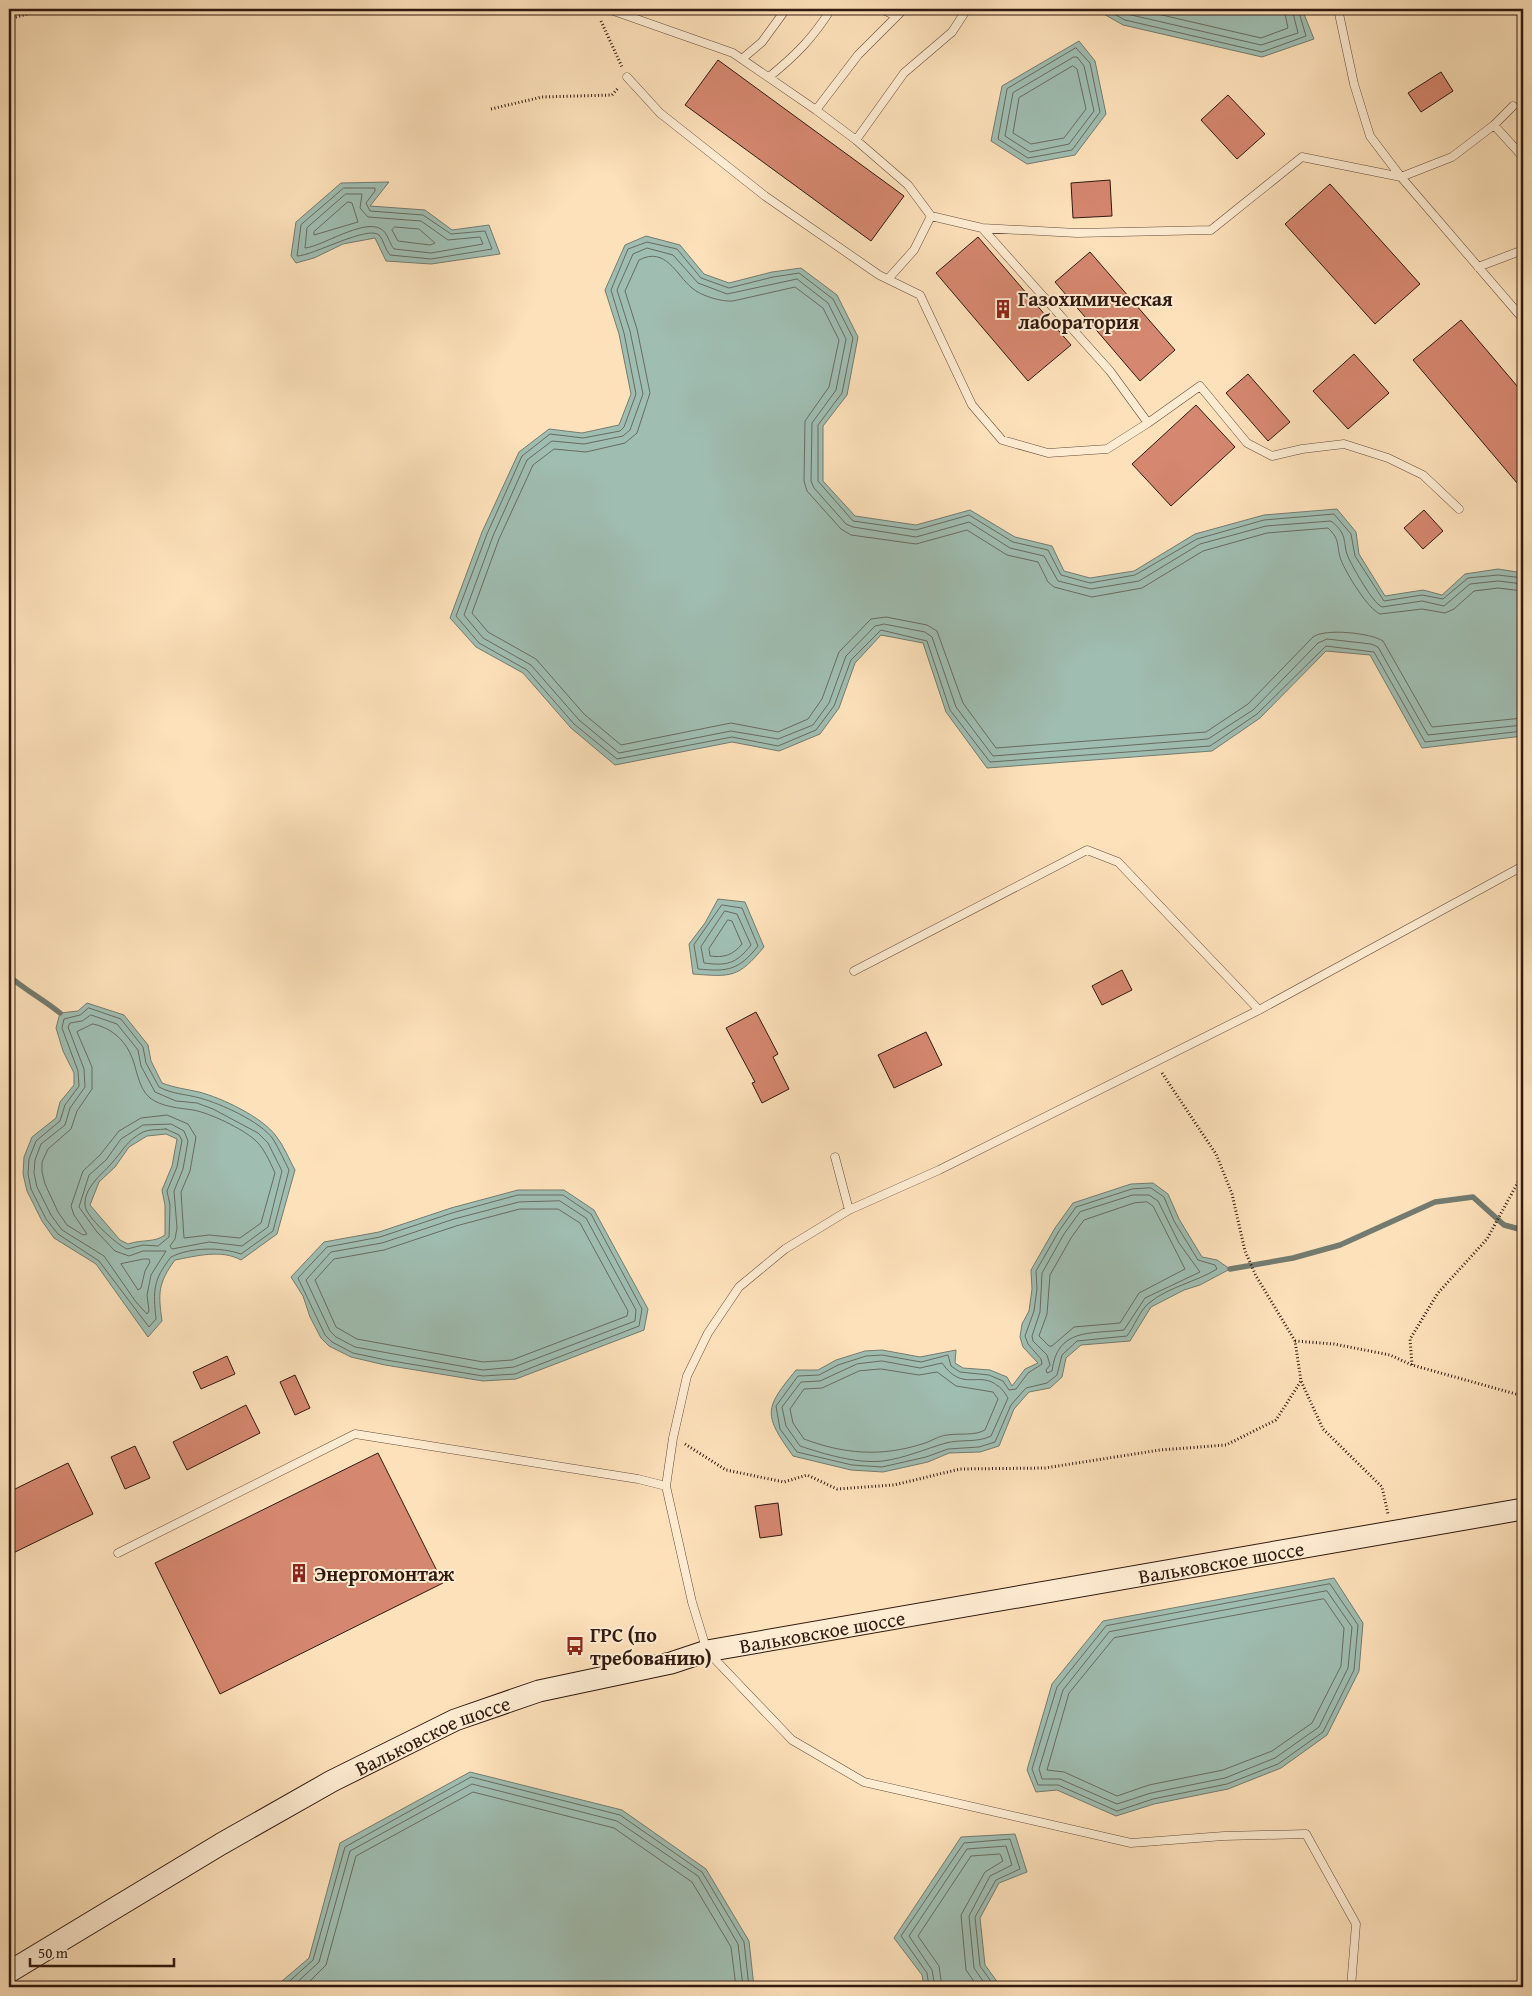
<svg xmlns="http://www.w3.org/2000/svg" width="1532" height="1996" font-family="'Gentium Book Plus',serif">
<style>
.water{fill:#9fbdb1;stroke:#737b70;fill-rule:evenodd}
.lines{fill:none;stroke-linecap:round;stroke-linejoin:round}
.shore{stroke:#686b60;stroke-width:1}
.stream{stroke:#737b70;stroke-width:5.5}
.building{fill:#d5876f;stroke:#30190f}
.service-casing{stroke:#634b3a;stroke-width:9}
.secondary-casing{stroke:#30190f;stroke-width:23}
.path{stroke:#30190f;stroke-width:3;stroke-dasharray:1 2.5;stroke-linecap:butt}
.service{stroke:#feecd2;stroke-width:8}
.secondary{stroke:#feecd2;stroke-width:21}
.labels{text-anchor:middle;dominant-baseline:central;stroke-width:4;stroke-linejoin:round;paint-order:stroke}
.poi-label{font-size:20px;font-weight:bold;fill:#30190f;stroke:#feecd2;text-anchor:start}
.street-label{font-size:20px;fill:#30190f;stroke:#feecd2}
</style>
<rect width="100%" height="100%" fill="#fde1ba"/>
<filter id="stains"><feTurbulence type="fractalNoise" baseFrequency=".004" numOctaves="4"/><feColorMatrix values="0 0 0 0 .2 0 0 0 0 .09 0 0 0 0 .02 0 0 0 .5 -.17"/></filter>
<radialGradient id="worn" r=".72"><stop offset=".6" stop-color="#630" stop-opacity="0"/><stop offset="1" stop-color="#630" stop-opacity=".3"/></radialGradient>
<path class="water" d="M 1095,9 L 1302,9 L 1314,39 L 1262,57 L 1123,25 Z
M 1079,41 L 1095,61 L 1106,114 L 1075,155 L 1027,164 L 991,141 L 1002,86 Z
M 389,182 L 370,206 L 425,210 L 452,230 L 489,225 L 500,254 L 431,264 L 386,261 L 375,238 L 343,244 L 314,258 L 296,263 L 291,256 L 296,222 L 341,183 Z
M 646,236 L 680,245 L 704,274 L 729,283 L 772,272 L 801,268 L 837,295 L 858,337 L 847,395 L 823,426 L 823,481 L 855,516 L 916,525 L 970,510 L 1015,537 L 1052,546 L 1064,571 L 1090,578 L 1134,571 L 1195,534 L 1264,515 L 1337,509 L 1356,532 L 1359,554 L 1385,596 L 1423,590 L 1442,595 L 1465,574 L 1498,569 L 1523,573 L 1523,736 L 1422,748 L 1370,655 L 1326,651 L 1260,718 L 1212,751 L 987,768 L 946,712 L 923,643 L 881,635 L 855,663 L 839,708 L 820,734 L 779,751 L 732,742 L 615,765 L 571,728 L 523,673 L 476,647 L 450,618 L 482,532 L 519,452 L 549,429 L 582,433 L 619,425 L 631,394 L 619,334 L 605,290 L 625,245 Z
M 718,899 L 745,902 L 764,947 C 738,978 732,977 693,974 L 689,944 L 705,923 Z
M 87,1003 L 124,1015 L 148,1045 L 151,1061 L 162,1083 C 175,1088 186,1089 199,1092 C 222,1098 262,1117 276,1136 C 284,1146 289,1159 295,1170 L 277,1234 L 241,1260 C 221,1249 197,1256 175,1260 C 158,1283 158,1293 162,1321 L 148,1337 L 96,1264 L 54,1238 L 42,1221 L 27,1191 L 23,1174 L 24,1157 L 32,1137 L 56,1118 L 60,1102 L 74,1085 L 74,1073 L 63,1051 L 56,1028 L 60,1013 L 78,1011 ZM 166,1134 L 177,1139 L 172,1166 L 162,1190 L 165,1205 L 165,1235 C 154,1243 143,1239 128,1244 L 120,1240 L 90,1205 L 99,1182 L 115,1167 L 129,1147 L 147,1136 Z
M 1153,1183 L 1168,1194 L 1179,1219 L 1202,1257 L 1217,1260 L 1230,1269 L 1200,1285 L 1184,1290 L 1151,1307 L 1130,1341 L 1081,1345 L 1066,1358 L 1062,1377 L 1050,1388 L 1029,1392 L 1014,1409 L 999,1446 L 980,1452 L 949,1453 L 928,1462 L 883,1472 L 851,1470 L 793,1456 C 763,1414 764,1409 796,1370 L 818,1370 L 836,1360 L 865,1351 L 882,1350 L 920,1357 L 956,1350 L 955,1363 L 963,1368 L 990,1370 L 1007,1377 L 1012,1386 L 1025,1369 L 1038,1363 L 1023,1347 L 1020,1337 L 1022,1324 L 1029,1311 L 1032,1289 L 1031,1270 L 1055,1228 L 1073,1203 L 1131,1184 Z
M 518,1190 L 564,1190 L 594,1210 L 648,1309 L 644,1330 L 516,1379 L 483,1381 L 385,1365 L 351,1357 L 329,1346 L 321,1338 L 310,1317 L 303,1296 L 291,1277 L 324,1242 L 379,1232 L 451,1208 Z
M 1334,1578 L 1363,1623 L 1359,1671 L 1327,1735 L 1281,1768 L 1228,1789 L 1154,1804 L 1116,1816 L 1057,1790 L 1036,1792 L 1027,1770 L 1052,1684 L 1103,1621 Z
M 470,1772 L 622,1810 L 706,1869 L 749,1941 L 754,1987 L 275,1987 L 309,1958 L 340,1843 Z
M 1015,1834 L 1027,1872 L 999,1883 L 980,1918 L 985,1965 L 1001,1987 L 924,1987 L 922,1975 L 894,1938 L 961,1837 Z"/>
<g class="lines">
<path class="shore" d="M 1105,9 L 1125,20 L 1262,52 L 1306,36 L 1298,9
M 1118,9 L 1127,14 L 1261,45 L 1298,33 L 1292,9
M 1136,9 L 1261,38 L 1288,28 L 1284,9
M 1076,48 L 1090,63 L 1100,112 L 1072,150 L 1028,158 L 998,139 L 1007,89 Z
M 1074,57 L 1077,57 L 1084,66 L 1094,111 L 1069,144 L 1030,152 L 1005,136 L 1013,93 Z
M 1073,66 L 1077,69 L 1086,109 L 1064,138 L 1031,144 L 1013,133 L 1019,98 Z
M 344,188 L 375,188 L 375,191 L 366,203 L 370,211 L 423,215 L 451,234 L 485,231 L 492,249 L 431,259 L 390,255 C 385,250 384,240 379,235 C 368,225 312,256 297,256 L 301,225 Z
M 346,194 L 362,194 L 360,208 L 368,217 L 421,221 L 448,240 L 480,237 L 483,244 L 431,253 L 394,249 C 389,243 388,233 381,229 C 364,218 321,247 305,248 L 307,228 Z
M 348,202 L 352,203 L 358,222 L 314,235 L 314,232 Z
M 395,227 L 419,229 L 435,243 L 430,245 L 398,241 L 392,230 Z
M 1523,578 L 1498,575 L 1468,578 L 1443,599 L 1422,595 L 1384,601 L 1355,556 L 1351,534 L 1334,514 L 1264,520 L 1197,539 L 1135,575 L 1090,583 L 1061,575 L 1048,550 L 1013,542 L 969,515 L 916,530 L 853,521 L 818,481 L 818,425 L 842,393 L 853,338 L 833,299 L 799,273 L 773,277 L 729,288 L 701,278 L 677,249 L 647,242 L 628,249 L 611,290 L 624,333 L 636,394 L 624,427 L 620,431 L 583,438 L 550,434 L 522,456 L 487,534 L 456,616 L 479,643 L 527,670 L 574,724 L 617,759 L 732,737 L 778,746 L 816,730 L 834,706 L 851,660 L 881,630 L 927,641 L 950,710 L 990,762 L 1210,746 L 1257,714 L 1326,646 L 1374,652 L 1425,742 L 1523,731
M 1523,584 L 1498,581 L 1470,584 L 1444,606 L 1422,601 L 1382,607 C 1372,602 1354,569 1349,559 C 1341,542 1350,536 1331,521 L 1266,526 L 1200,544 L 1139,581 L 1091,589 L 1058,581 L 1044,556 L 1010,548 L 969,522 L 916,537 L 853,527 L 846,524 L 814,488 L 811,481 L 812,423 L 836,390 L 846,339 L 828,303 L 797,279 L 727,294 L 698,283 L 673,255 L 647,248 L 633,254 L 617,290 L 630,331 L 643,394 L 630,430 L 623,436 L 584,444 L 552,441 L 527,460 L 493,536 L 464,615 L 483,638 L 531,665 L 579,720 L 619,753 L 731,731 L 778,739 L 813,725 L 829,703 L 846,656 L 875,626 L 884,624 L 925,632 L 932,637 L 956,707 L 993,756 L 1208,739 L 1253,710 L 1318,643 L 1327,639 L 1371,644 L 1378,647 L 1428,735 L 1523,725
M 1523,591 L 1498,588 L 1474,591 L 1454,609 L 1445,613 L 1422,609 L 1380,614 C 1368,609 1346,573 1341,560 C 1336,546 1341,540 1328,528 L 1267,533 L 1203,551 L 1142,588 L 1092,597 L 1054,587 L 1048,582 L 1038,562 L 1007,555 L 967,530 L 916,544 L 851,535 L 841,529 L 807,491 L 804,481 L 805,421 L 829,387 L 839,340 L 823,308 L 795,287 L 733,301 C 722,302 701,296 692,288 C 676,275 666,246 639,260 L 625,291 L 637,329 L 650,393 L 637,433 L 625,443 L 586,452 L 554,449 L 533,465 L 499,539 L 472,613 L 488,632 L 536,659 L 584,714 L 621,745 L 731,723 L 778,732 L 808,719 L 822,699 L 839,652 L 871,619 L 886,617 L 927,625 L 937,631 L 963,703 L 996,748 L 1206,732 L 1248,704 L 1313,637 C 1325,628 1371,633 1383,641 L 1432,727 L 1523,718
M 722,905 L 742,908 L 758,946 C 739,970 728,972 698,969 L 694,945 Z
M 725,911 L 737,914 L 751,945 C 736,964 727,966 704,963 L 701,947 Z
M 728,920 L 732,921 L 742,944 C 733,955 724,958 710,956 L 709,949 Z
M 89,1008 L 121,1019 L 143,1047 L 146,1063 L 159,1087 C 172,1094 185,1094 200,1098 C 221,1104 260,1121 273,1139 C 279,1149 284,1160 289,1170 L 273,1231 L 241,1254 C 221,1247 191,1247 171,1257 C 153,1280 153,1290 156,1319 L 149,1327 L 99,1261 L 58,1234 L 46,1219 L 31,1189 L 28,1174 L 29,1159 L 36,1141 L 60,1121 L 65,1105 L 79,1086 L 78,1071 L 62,1028 L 64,1019 L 80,1015 Z
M 91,1015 L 117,1024 L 138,1050 L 141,1066 L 155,1092 L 176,1101 L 197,1103 L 213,1109 L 258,1133 L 268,1143 L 282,1171 L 268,1227 L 242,1246 L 209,1242 L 172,1249 L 170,1246 L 175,1239 L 177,1228 L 174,1191 L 183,1169 L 188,1141 L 184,1131 L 171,1124 L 143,1125 L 121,1139 L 106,1160 L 89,1175 L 79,1207 L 97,1232 L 115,1251 L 129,1256 L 143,1251 L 166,1251 L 151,1275 L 147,1295 L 149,1311 L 147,1314 L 136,1302 L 104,1256 L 62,1230 L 51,1215 L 37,1187 L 34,1173 L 35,1160 L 41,1144 L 65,1125 L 70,1108 L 85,1087 L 84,1069 L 68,1027 L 70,1023 L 82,1021 Z
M 93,1024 C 109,1027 123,1038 130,1053 C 137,1066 137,1087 150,1098 C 162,1107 179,1108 193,1110 C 210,1113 243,1129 255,1140 C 264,1148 270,1162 275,1173 L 261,1223 L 240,1238 L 209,1235 L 184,1238 L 181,1192 L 190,1171 L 196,1137 L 188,1124 L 167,1115 L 141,1118 L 119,1131 L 100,1155 L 83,1171 L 71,1206 L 74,1215 L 87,1234 L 83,1235 L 67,1225 L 58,1212 L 45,1184 L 42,1172 L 42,1162 L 48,1149 L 71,1129 L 77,1111 L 92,1089 L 92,1067 L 77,1032 Z
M 166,1129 L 179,1135 L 182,1140 L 177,1167 L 167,1191 L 170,1205 L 169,1237 L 158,1246 L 143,1245 L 127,1249 C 117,1245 85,1216 85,1205 C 84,1188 101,1175 111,1164 C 123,1151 126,1141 143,1132 C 149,1129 159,1130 166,1129 Z
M 1151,1188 L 1164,1197 L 1174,1221 L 1198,1260 L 1215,1265 L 1217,1269 C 1196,1282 1168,1287 1149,1303 C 1140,1310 1134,1327 1127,1336 L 1077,1341 L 1062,1355 L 1057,1375 L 1047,1383 L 1026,1388 L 1011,1405 L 995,1442 L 979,1447 L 948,1449 L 926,1457 L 882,1467 L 852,1465 L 797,1452 L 780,1429 L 776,1406 L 798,1376 L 819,1375 L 838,1365 L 866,1356 L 882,1355 L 921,1362 L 948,1355 L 951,1366 L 960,1372 L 989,1375 L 1003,1381 L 1009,1390 L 1016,1389 L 1028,1373 L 1042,1364 L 1041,1359 L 1028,1344 L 1025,1336 L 1034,1311 L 1037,1289 L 1036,1271 L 1059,1231 L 1076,1207 L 1132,1189 Z
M 518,1195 L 563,1195 L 591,1214 L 642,1309 L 639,1326 L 515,1374 L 483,1376 L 386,1360 L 353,1353 L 332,1342 L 325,1335 L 298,1278 L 327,1247 L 380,1237 L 452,1213 Z
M 1133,1195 L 1149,1195 L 1158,1201 L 1179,1243 L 1200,1272 L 1145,1298 L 1124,1330 C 1090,1334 1057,1328 1052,1371 L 1047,1373 L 1046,1370 L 1050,1365 L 1047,1355 L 1033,1341 L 1032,1336 L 1040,1312 L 1042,1273 L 1064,1234 L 1080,1212 Z
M 560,1201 L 586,1218 L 636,1310 L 635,1321 L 514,1367 L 483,1370 L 355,1347 L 336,1337 L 330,1331 L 306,1280 L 331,1252 L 382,1243 L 454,1219 L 519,1202 Z
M 1147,1202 L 1153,1206 L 1185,1269 L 1139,1293 L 1120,1323 L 1074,1327 L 1052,1346 L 1049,1346 L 1039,1336 L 1047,1314 L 1050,1275 L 1071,1238 L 1084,1220 L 1134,1203 Z
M 520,1209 L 558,1209 L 580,1223 L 628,1311 L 627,1316 L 512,1360 L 483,1362 L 357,1339 L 336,1327 L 315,1280 L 334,1259 L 384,1250 L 456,1226 Z
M 144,1259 L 149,1259 L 150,1262 L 145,1271 L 141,1288 L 138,1290 L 121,1264 Z
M 882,1361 L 920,1368 L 942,1363 C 963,1393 979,1370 998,1386 C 1002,1388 1006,1395 1008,1398 L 991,1436 C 977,1443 961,1439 946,1443 C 925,1449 905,1458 883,1461 C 857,1464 824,1454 800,1446 L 786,1426 L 782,1407 L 801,1382 L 820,1381 L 857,1364 Z
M 881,1369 L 919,1375 L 937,1372 L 956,1386 L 993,1392 L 998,1399 L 985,1430 C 974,1436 960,1433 947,1435 C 938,1436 930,1442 922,1444 C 881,1457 844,1454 804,1439 L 793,1423 L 790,1409 L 804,1389 L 822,1388 L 859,1371 Z
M 1330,1584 L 1358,1625 L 1354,1670 L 1323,1732 L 1278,1764 L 1227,1784 L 1153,1799 L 1117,1811 L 1058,1785 L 1038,1785 L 1032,1769 L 1057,1687 L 1106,1626 Z
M 1327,1591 L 1352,1627 L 1348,1668 L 1319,1727 L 1275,1758 L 1225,1778 L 1151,1793 L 1117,1804 L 1060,1779 L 1042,1779 L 1039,1769 L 1063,1690 L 1109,1632 Z
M 1324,1599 L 1344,1628 L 1341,1666 L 1312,1723 L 1272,1751 L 1223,1770 L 1149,1785 L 1117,1796 L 1064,1772 L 1047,1770 L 1069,1693 L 1114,1638 Z
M 283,1987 L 313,1960 L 345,1847 L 471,1777 L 620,1815 L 702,1872 L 744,1942 L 749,1987
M 292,1987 L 319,1962 L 350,1851 L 472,1784 L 617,1821 L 698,1876 L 738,1944 L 743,1987
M 304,1987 L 326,1965 L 356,1856 L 473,1792 L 614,1828 L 692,1882 L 731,1947 L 736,1987
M 929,1987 L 927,1973 L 901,1936 L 964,1843 L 1010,1839 L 1020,1869 L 996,1880 L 975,1917 L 980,1966 L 995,1987
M 935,1987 L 932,1970 L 909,1936 L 967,1849 L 1006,1846 L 1012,1865 L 990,1876 L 969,1916 L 974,1968 L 987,1987
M 942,1987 L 939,1966 L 918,1936 L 971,1856 L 1000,1854 L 1003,1861 L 985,1872 L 961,1915 L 966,1970 L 978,1987"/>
<path class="stream" d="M 9,976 C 25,990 43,999 60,1013
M 1230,1269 L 1293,1258 L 1340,1245 L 1435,1202 L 1473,1197 L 1504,1225 L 1523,1230"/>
</g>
<path class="building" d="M 718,60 L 904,196 L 871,241 L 685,105 Z
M 1441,72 L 1453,91 L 1421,112 L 1408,93 Z
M 1228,95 L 1265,134 L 1237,159 L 1201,120 Z
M 1110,180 L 1112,216 L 1073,218 L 1071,183 Z
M 1330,184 L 1420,284 L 1375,324 L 1285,224 Z
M 978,237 L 1071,345 L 1028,381 L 936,273 Z
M 1090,252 L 1175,350 L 1140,381 L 1055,282 Z
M 1461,320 L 1523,393 L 1523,490 L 1413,360 Z
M 1354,354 L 1389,393 L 1348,429 L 1313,391 Z
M 1248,374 L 1290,422 L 1268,441 L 1226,393 Z
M 1196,405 L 1235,447 L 1171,506 L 1132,464 Z
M 1424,510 L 1443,531 L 1423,549 L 1404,528 Z
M 1122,970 L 1132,990 L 1102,1005 L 1092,986 Z
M 756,1012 L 778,1054 L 773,1057 L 789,1089 L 762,1103 L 752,1083 L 755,1082 L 726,1028 Z
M 926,1032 L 942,1065 L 894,1088 L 878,1055 Z
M 227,1356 L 235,1374 L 201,1389 L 193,1372 Z
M 295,1375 L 310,1408 L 295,1415 L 280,1382 Z
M 246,1405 L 260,1433 L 187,1470 L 173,1442 Z
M 135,1446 L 150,1478 L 125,1489 L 111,1457 Z
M 378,1453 L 443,1583 L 220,1694 L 155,1563 Z
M 68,1463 L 93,1514 L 9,1555 L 9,1492 Z
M 778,1503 L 782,1535 L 760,1538 L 755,1506 Z"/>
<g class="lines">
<g class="service-casing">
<path id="service" d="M 608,9 L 733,53 L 816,110
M 881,9 L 896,16
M 904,9 L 858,55 L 816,110 L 856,140 L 904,73 L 952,32 L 967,9
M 1338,9 L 1354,84 L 1370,136 L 1401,177 L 1452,157 L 1494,125 L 1523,157
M 742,59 L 762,42 L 786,9
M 627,77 L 660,113 L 765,196 L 879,275 L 920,295 L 972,405 L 1002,440 L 1048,453 L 1107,449 L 1148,423 L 1110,371 L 982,228
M 769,77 C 796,55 813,38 831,9
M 1494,125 L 1513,106
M 856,140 L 908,185 L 931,216 L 914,250 L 888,279
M 931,216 L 982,228 L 1077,233 L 1211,230 L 1302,157 L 1401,177 L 1523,319
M 1478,267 L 1523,250
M 1148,423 L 1200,386 L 1247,443 L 1272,456 L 1302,449 L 1344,444 L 1388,458 L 1423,475 L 1459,509
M 854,971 L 1087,850 L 1118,862 L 1259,1010
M 835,1157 L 849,1210
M 118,1553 L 355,1434 L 638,1479 L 666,1486
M 1351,1987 L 1356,1924 L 1306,1834 L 1224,1836 L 1131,1843 L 864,1782 L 792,1740 L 707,1651 L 692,1602 L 666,1486 L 673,1438 L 687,1376 L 708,1333 L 739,1287 L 785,1249 L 849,1210 L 939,1170 L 1259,1010 L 1523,866"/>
</g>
<g class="secondary-casing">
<g id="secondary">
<path id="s1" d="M 9,1972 L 221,1844 L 332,1781 L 455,1720 L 539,1691 L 671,1663 L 707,1651 L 1523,1509"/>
</g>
</g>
<path class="path" d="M 9,19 L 46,9
M 601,21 L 622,67
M 491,109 L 542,97 L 612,95 L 619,87
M 1162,1073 L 1216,1154 L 1232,1194 L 1245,1251 L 1256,1276 L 1295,1341 L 1301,1381 L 1323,1429 L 1382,1487 L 1388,1514
M 1295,1341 L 1334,1344 L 1390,1355 L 1412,1365 L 1523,1396
M 1412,1365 L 1410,1339 L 1438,1293 L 1487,1239 L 1523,1173
M 685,1444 L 726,1470 L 784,1482 L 807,1475 L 837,1489 L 894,1485 L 960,1469 L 1045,1468 L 1160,1450 L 1226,1445 L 1276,1420 L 1301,1381"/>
<use href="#service" class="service"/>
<use href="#secondary" class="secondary"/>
</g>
<defs>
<g id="building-bare" transform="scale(1.5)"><path d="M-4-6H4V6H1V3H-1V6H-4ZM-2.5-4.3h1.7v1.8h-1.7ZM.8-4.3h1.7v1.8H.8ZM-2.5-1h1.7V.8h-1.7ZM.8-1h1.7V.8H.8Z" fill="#8f2418" stroke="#feecd2" stroke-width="2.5" paint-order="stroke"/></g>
<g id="bus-bare" transform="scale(1.5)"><path d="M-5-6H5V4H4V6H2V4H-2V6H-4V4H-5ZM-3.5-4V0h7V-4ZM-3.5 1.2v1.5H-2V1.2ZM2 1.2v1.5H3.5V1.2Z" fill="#8f2418" stroke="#feecd2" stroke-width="2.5" paint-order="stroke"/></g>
</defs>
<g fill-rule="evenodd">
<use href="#building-bare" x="1003" y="309"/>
<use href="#building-bare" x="299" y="1573"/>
<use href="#bus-bare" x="575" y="1646"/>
</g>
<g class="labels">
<g class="poi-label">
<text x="1018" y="298">Газохимическая<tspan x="1018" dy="23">лаборатория</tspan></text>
<text x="314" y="1573">Энергомонтаж</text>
<text x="590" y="1634">ГРС (по<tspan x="590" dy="23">требованию)</tspan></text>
</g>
<g class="street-label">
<text stroke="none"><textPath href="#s1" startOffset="1296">Вальковское шоссе</textPath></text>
<text stroke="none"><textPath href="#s1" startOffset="891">Вальковское шоссе</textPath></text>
<text stroke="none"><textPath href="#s1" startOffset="486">Вальковское шоссе</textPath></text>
</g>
</g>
<rect width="1532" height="1996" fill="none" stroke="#fde1ba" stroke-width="30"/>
<rect x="10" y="10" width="1512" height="1976" fill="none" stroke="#30190f" stroke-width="2.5"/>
<rect x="15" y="15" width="1502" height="1966" fill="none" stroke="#30190f"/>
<path d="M30 1958v8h144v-8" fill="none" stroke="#30190f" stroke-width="2.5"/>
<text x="38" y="1958" font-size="15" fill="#30190f" stroke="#feecd2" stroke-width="4" paint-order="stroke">50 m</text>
<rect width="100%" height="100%" filter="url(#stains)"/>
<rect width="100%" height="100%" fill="url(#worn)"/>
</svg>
